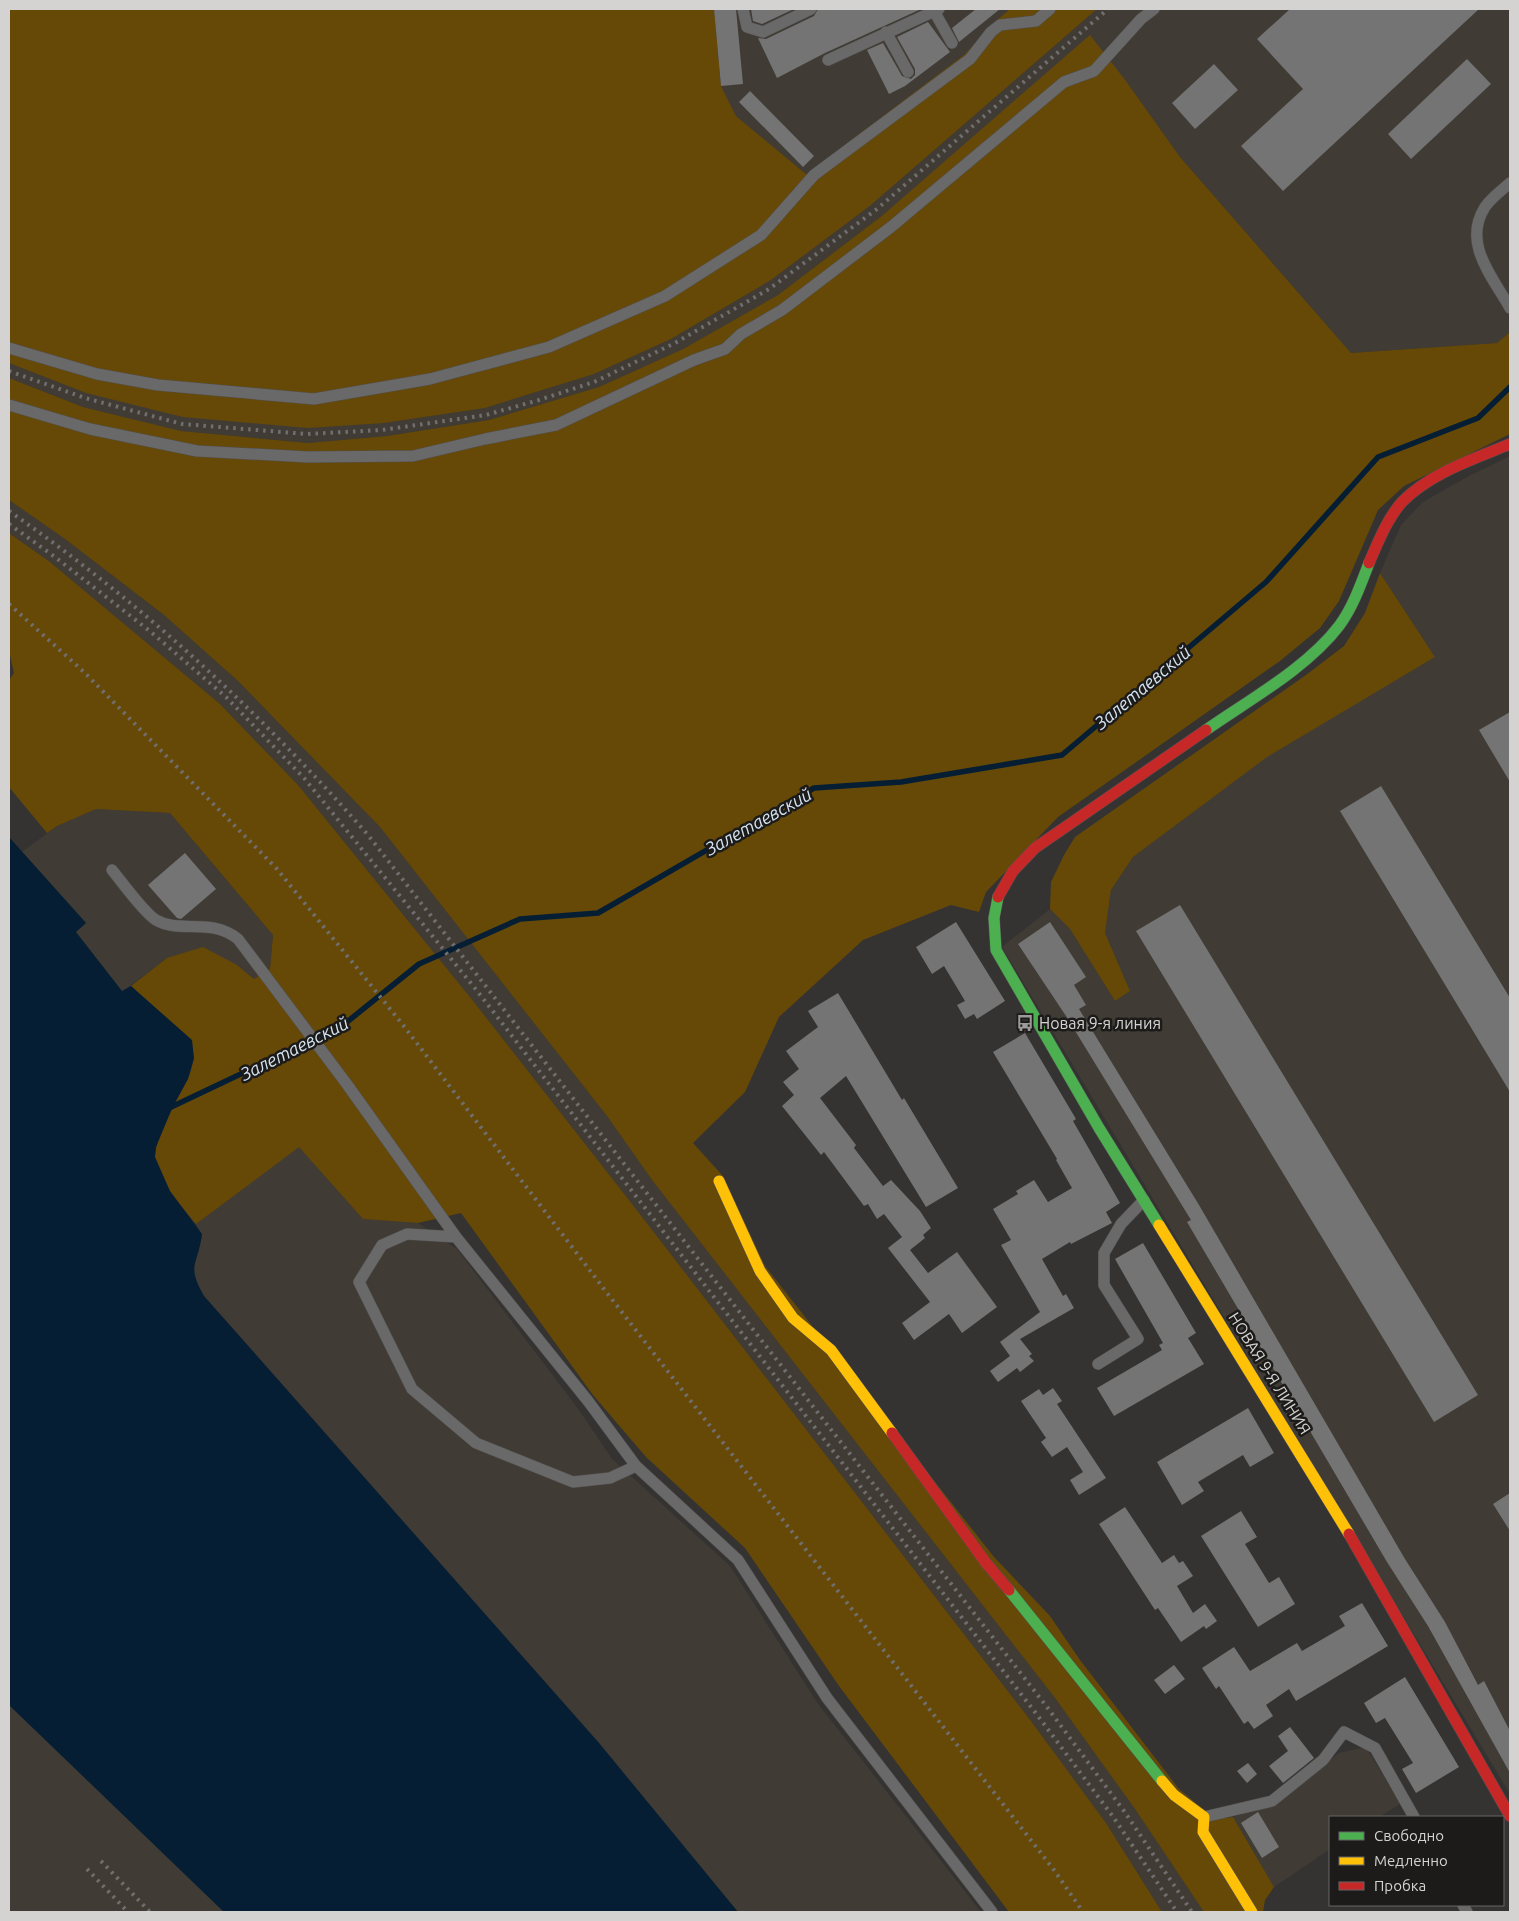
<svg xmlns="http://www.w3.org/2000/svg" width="1519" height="1921" font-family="Ubuntu,sans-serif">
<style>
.built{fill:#403c35}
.green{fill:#664907}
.water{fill:#051e33}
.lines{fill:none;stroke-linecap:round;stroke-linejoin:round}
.stream{stroke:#051e33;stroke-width:5.5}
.building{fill:#747474}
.lane-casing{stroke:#51504f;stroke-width:12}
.fast-casing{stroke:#51504f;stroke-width:12}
.slow-casing{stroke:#51504f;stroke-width:12}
.jam-casing{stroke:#51504f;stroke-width:12}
.lane{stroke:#6a6969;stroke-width:11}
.fast{stroke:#4caf50;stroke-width:11}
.slow{stroke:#ffc107;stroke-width:11}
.jam{stroke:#c62828;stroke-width:11}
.rail{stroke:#706f6e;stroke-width:4;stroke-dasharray:2.5 5;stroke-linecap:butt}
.labels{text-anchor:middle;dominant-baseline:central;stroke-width:5;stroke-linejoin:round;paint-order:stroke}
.poi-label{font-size:16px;fill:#d4d3d2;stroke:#1c1b1a;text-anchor:start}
.street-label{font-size:16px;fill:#d4d3d2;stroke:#1c1b1a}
.water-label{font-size:18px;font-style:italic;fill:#d5e4f1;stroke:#1c1b1a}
</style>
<rect width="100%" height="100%" fill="#343332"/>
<path class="built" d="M 714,9 L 1010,9 L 991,25 L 965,54 L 806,174 L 736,116 L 721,86 Z
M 1097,9 L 1510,9 L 1510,332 L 1497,343 L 1351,353 L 1180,157 L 1126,81 L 883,215 L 778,295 L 683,349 L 599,387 L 489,420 L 387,436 L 308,443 L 181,431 L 83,407 L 9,378 L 9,363 L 86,393 L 384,423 L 485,408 L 594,374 L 671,339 L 771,280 L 871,205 Z
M 1510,456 L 1510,1794 L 1002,947 L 1050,909 L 1070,929 L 1115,1001 L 1130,991 L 1105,933 L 1111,890 L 1133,857 L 1266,757 L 1435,657 L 1380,573 L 1401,525 L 1423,502 L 1469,476 Z
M 9,500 L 65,539 L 164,615 L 238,681 L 380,827 L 607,1116 L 652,1180 L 1055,1698 L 1135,1809 L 1204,1912 L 1162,1912 L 1106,1823 L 1031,1721 L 629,1200 L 474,1002 L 298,785 L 220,704 L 50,562 L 9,533 Z
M 96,809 L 170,813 L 273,935 L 270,969 L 254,979 L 237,965 L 167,958 L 122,992 L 75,932 L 86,923 L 22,852 L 57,826 Z
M 299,1146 L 363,1219 L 418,1223 L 457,1249 L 579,1410 L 612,1459 L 730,1566 L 818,1704 L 981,1912 L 738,1912 L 599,1743 L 204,1296 L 194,1279 L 194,1266 L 202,1235 L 196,1224 Z
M 9,1705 L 224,1912 L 9,1912 Z
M 1366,1747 L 1400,1804 L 1379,1817 L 1330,1817 L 1330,1849 L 1274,1887 L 1233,1817 L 1274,1803 L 1339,1753 Z"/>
<path class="green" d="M 9,9 L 714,9 L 721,86 L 736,116 L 806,174 L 965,54 L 991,25 L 1010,9 L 1097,9 L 871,205 L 771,280 L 671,339 L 594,374 L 485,408 L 384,423 L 308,428 L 183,417 L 86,393 L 9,363 Z
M 1090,35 L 1126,81 L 1180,157 L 1351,353 L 1497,343 L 1510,332 L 1510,434 L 1404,486 L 1378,510 L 1339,601 L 1320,628 L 1280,661 L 1058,817 L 986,892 L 979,912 L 951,905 L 863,940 L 779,1017 L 745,1092 L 693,1143 L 723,1176 L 765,1266 L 994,1557 L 1050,1616 L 1080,1660 L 1179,1789 L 1215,1819 L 1233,1817 L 1274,1887 L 1265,1900 L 1263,1912 L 1204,1912 L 1135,1809 L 1055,1698 L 652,1180 L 607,1116 L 380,827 L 238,681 L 164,615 L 65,539 L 9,500 L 9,378 L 83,407 L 181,431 L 308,443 L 387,436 L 489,420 L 599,387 L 683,349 L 778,295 L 883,215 Z
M 9,533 L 50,562 L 220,704 L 298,785 L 474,1002 L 629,1200 L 1031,1721 L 1106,1823 L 1162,1912 L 1009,1912 L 839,1686 L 745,1548 L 646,1457 L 593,1395 L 461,1213 L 418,1223 L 363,1219 L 299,1147 L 196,1224 C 181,1205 159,1183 155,1159 C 153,1141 179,1097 187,1080 C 191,1073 192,1065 194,1058 L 131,986 L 167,958 L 203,947 L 237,965 L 254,979 L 270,969 L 273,935 L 170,813 L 96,809 L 57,826 L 47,833 L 9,787 L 9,680 L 14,673 L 9,651 Z
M 1380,573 L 1435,657 L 1267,757 L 1133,857 L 1111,890 L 1105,933 L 1130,991 L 1115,1001 L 1070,929 L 1050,909 L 1051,882 L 1064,855 L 1075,837 L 1306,675 L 1344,646 L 1365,613 Z"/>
<path class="water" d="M 9,837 L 86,923 L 76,932 L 122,991 L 131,986 L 192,1040 L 194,1058 L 188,1079 L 173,1106 L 156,1147 L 155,1157 L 170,1191 L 202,1234 C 198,1266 186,1264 204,1296 L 599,1743 L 738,1912 L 224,1912 L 9,1705 Z"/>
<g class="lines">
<path class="stream" d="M 167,1109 L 342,1026 L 419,964 L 520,919 L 598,913 L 814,788 L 901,782 L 1062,755 L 1266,582 L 1378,457 L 1478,418 L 1510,387"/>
</g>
<path class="building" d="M 714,9 L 736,9 L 743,84 L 721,86 Z
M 751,9 L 794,9 L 762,24 L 753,21 Z
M 818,9 L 919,9 L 919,10 L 825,53 L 777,78 L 758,38 L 766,39 L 814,16 Z
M 976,9 L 1000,9 L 959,42 L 952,28 Z
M 1290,9 L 1479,9 L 1283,191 L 1241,146 L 1303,89 L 1257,39 Z
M 928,22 L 950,52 L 905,86 L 889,94 L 867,50 L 883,43 L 902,76 L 911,79 L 915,75 L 915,69 L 897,37 Z
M 1467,59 L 1491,84 L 1411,159 L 1388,134 Z
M 1214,64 L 1238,90 L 1195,129 L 1172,103 Z
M 750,91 L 814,156 L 803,167 L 739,102 Z
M 1510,712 L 1510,782 L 1479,730 Z
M 1381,786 L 1510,998 L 1510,1092 L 1340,811 Z
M 185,853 L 216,889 L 181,919 L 177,918 L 148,885 Z
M 1180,905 L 1478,1395 L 1434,1422 L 1136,931 Z
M 956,922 L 1005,1001 L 977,1019 L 974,1014 L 965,1019 L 957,1005 L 965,1001 L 944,966 L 932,974 L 916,947 Z
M 1050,922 L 1086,977 L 1074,985 L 1086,1005 L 1079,1009 L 1199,1205 L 1405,1559 L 1445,1622 L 1478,1685 L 1484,1681 L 1510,1731 L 1510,1773 L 1428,1626 L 1387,1562 L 1187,1222 L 1191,1220 L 1066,1016 L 1018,944 Z
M 838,993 L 902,1100 L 904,1098 L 958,1188 L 926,1207 L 846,1076 L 820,1098 L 856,1145 L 854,1148 L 883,1186 L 891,1180 L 920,1211 L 931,1228 L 923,1235 L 925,1238 L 910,1250 L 928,1273 L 957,1252 L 997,1307 L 962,1333 L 949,1314 L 914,1340 L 902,1323 L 930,1302 L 888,1248 L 902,1237 L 884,1214 L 877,1219 L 868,1204 L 864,1206 L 824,1152 L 821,1155 L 782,1106 L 794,1095 L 783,1082 L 799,1069 L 786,1051 L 818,1027 L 808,1011 Z
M 1025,1033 L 1076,1119 L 1073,1121 L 1120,1203 L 1106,1212 L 1112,1223 L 1071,1244 L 1070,1242 L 1042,1259 L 1063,1296 L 1066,1294 L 1074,1308 L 1020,1339 L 1032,1354 L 1029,1356 L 1034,1361 L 1020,1372 L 1017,1368 L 998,1382 L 990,1371 L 1010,1356 L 1000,1342 L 1040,1312 L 1001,1245 L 1011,1240 L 993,1209 L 1018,1194 L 1016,1191 L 1034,1180 L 1048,1202 L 1072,1188 L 1056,1160 L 1057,1159 L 993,1052 Z
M 1143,1243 L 1196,1333 L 1188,1338 L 1204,1364 L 1114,1416 L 1097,1388 L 1162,1350 L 1159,1345 L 1163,1343 L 1115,1259 Z
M 1053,1388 L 1062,1401 L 1057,1404 L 1106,1478 L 1079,1495 L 1070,1480 L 1083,1472 L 1067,1447 L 1052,1457 L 1041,1442 L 1046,1438 L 1021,1401 L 1039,1389 L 1043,1395 Z
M 1248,1408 L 1274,1453 L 1250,1467 L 1243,1455 L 1198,1482 L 1204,1491 L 1182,1505 L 1157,1462 Z
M 1510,1493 L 1510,1531 L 1493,1504 Z
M 1125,1507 L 1162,1563 L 1174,1555 L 1179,1563 L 1183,1561 L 1193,1576 L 1177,1586 L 1193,1613 L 1205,1604 L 1217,1621 L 1206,1629 L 1204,1626 L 1181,1642 L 1158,1608 L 1155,1610 L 1099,1524 Z
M 1241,1511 L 1257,1537 L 1245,1544 L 1269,1583 L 1279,1577 L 1295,1604 L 1258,1627 L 1201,1536 Z
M 1362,1603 L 1388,1646 L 1296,1701 L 1289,1689 L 1266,1705 L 1273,1716 L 1254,1729 L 1248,1721 L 1244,1724 L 1219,1686 L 1216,1689 L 1202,1668 L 1234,1647 L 1250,1671 L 1297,1643 L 1302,1651 L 1345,1626 L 1339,1616 Z
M 1174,1665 L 1185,1679 L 1165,1694 L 1154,1680 Z
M 1405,1677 L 1459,1767 L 1416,1793 L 1402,1769 L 1413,1763 L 1385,1718 L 1376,1723 L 1364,1703 Z
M 1290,1727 L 1314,1758 L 1283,1783 L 1269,1766 L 1288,1751 L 1278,1736 Z
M 1248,1763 L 1257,1774 L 1247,1783 L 1237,1771 Z
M 1258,1812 L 1279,1847 L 1262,1858 L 1241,1823 Z"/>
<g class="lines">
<g class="lane-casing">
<path id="lane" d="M 743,9 L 747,27 L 763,32 L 811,9
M 934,11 L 952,43
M 886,32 L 908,72
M 828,60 L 939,9
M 1510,183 C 1502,190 1491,198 1485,207 C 1462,243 1492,276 1510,308
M 9,348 L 97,374 L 158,385 L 314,399 L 430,379 L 549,347 L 665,296 L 761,235 L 814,175 L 970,59 L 991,32 L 1000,25 L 1036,21 L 1050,9
M 9,405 L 90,429 L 197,451 L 308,457 L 413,456 L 485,439 L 556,425 L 694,360 L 725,349 L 741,334 L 782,310 L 891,227 L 1064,82 L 1094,71 L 1141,19 L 1154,9
M 112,870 C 122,882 144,913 156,920 C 180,934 210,917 238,939 L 346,1083 L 456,1237 L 588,1401 L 636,1466 L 738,1560 L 827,1698 L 992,1912
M 456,1237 L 407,1234 L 382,1245 L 359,1282 L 412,1389 L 476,1443 L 573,1482 L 610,1478 L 636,1466
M 1098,1364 L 1138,1339 L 1104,1285 L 1104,1253 L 1121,1224 L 1144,1200
M 1204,1817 L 1272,1801 L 1323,1760 L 1344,1732 L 1375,1748 L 1414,1817
M 1463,1905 L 1467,1912"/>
</g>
<g class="fast-casing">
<path id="fast" d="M 1206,730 C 1249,700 1307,668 1339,626 C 1353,607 1361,584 1369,563
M 998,897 L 994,918 L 996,950 L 1099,1128 L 1159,1225
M 1009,1590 L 1162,1781"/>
</g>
<g class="slow-casing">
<path id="slow" d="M 719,1181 L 760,1271 L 793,1318 L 831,1350 L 892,1433
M 1159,1225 L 1349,1534
M 1162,1781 L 1174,1795 L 1204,1817 L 1203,1832 L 1252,1912"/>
</g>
<g class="jam-casing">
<path id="jam" d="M 1369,563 C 1378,542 1387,519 1402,502 C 1430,473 1474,459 1510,444
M 998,897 L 1013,871 L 1035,848 L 1206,730
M 892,1433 L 986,1563 L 1009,1590
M 1349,1534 L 1510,1816"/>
</g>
<use href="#lane" class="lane"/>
<use href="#fast" class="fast"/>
<use href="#slow" class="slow"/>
<use href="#jam" class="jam"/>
<path class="rail" d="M 9,371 L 85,398 L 182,424 L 307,434 L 382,430 L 486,415 L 539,400 L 594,382 L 675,343 L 769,289 L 877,209 L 1108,9
M 9,511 C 145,606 258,710 368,835 L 1047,1707 L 1124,1811 L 1192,1912
M 9,524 L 55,557 L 151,632 L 226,697 L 304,778 L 478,992 L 1038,1716 L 1114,1818 L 1177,1912
M 9,604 L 84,672 L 277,869 L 403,1025 L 604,1289 L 1054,1870 L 1083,1912
M 101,1861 L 150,1912
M 87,1869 L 128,1912"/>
</g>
<defs>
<g id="bus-bare" transform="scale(1.35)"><path d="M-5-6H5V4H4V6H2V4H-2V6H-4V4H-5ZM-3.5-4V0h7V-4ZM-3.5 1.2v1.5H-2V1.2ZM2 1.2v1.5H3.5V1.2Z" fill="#9c9b9a" stroke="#1c1b1a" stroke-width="2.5" paint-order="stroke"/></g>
</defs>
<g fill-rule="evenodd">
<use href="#bus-bare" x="1025" y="1023"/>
</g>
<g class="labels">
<g class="poi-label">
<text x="1039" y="1023">Новая 9-я линия</text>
</g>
<g class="street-label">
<text transform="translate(1270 1373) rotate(58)">НОВАЯ 9-Я ЛИНИЯ</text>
</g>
<g class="water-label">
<text transform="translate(1142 687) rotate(-40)">Залетаевский</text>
<text transform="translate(758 821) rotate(-29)">Залетаевский</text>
<text transform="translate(294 1048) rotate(-27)">Залетаевский</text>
</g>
</g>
<rect width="1519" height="1921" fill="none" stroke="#d4d3d2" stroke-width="20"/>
<rect x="1329" y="1816" width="175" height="90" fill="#1c1b1a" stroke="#666564"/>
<rect x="1339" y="1832" width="25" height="8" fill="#4caf50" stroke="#666564"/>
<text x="1374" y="1841" font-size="15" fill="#d4d3d2">Свободно</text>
<rect x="1339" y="1857" width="25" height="8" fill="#ffc107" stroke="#666564"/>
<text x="1374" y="1866" font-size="15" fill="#d4d3d2">Медленно</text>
<rect x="1339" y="1882" width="25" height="8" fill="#c62828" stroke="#666564"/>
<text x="1374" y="1891" font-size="15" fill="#d4d3d2">Пробка</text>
</svg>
